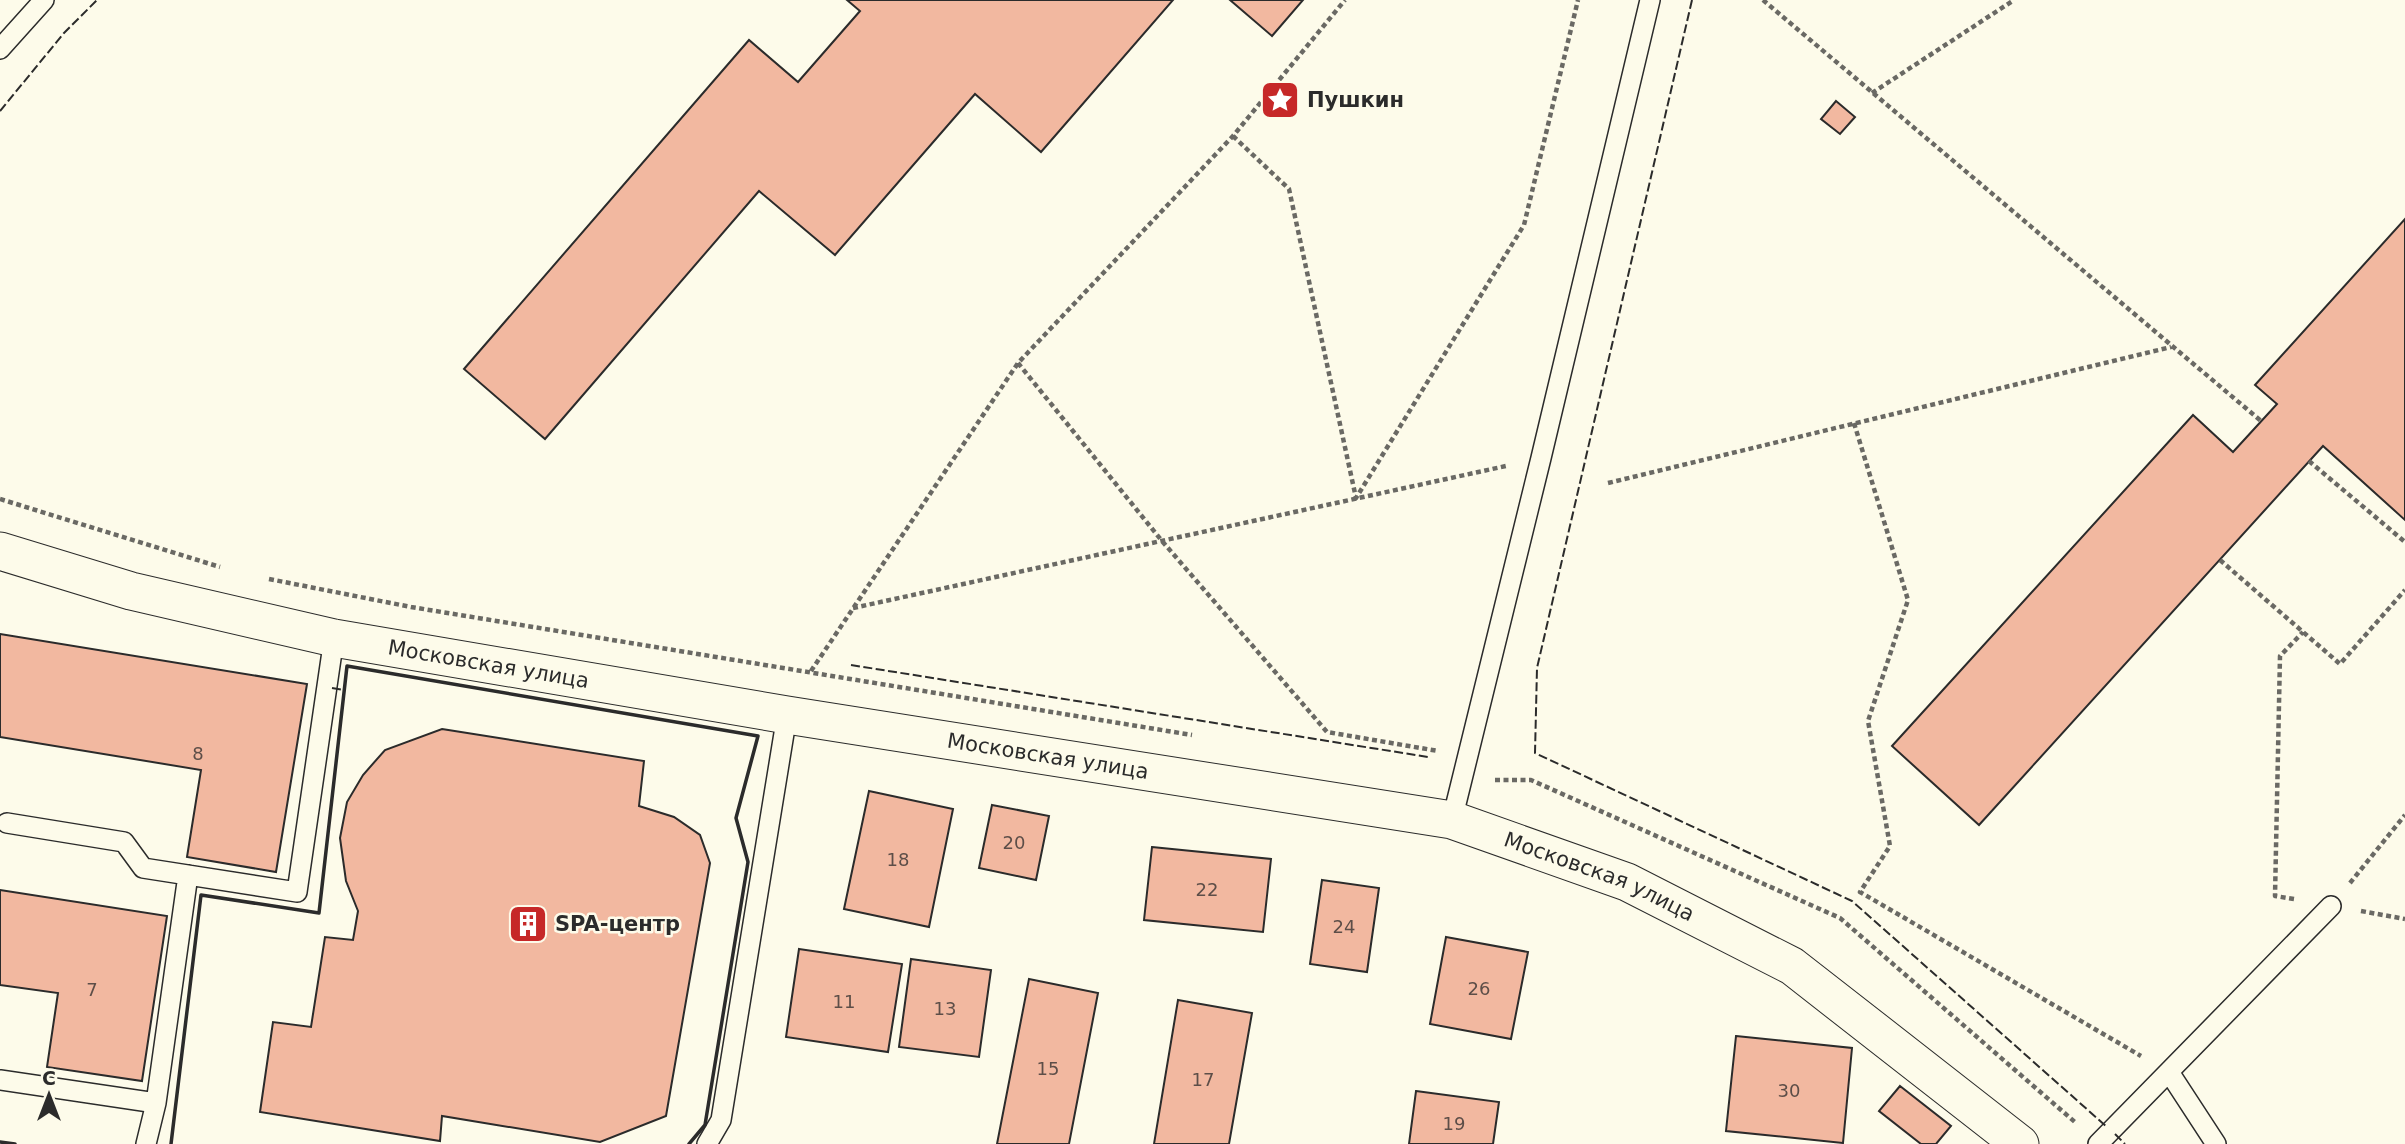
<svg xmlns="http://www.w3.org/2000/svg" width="2405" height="1144" font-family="'DejaVu Sans',sans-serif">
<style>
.building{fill:#f2b8a0;stroke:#2b2b2b;stroke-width:2}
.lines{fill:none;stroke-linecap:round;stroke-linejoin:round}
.lane-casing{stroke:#2b2b2b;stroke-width:22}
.street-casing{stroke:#2b2b2b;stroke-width:39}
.path{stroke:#6a6964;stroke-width:4.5;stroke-dasharray:5 3.5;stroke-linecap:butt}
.lane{stroke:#fdfbea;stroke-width:19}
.street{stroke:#fdfbea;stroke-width:37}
.fence{stroke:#2b2b2b;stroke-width:2;stroke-dasharray:9 3.5;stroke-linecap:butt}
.wall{stroke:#2b2b2b;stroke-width:3.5}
.labels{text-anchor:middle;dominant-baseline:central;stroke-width:5;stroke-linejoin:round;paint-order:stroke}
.number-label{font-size:18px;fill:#5d4e48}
.poi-label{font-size:21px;font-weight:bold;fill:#2b2b2b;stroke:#fdfbea;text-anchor:start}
.street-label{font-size:21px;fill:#2b2b2b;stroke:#fdfbea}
</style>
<rect width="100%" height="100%" fill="#fdfbea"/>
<path class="building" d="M 847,0 L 1173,0 L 1041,152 L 975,94 L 835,255 L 759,191 L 545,439 L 464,369 L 749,40 L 798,82 L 860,11 Z
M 1230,0 L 1303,0 L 1272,36 Z
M 1836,101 L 1855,117 L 1840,134 L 1821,119 Z
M 2405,219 L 2405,520 L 2323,446 L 1979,825 L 1892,746 L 2193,415 L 2233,452 L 2277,404 L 2255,385 Z
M 0,634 L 307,684 L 276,872 L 187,857 L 201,770 L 0,737 Z
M 442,729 L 644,761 L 639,806 L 674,817 L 700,835 L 710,863 L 666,1116 L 600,1142 L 442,1116 L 440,1141 L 260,1112 L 273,1022 L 311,1027 L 325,937 L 353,940 L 358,911 L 346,881 L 340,838 L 347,802 L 363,775 L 385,750 Z
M 869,791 L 953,809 L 929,927 L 844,909 Z
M 992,805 L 1049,816 L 1036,880 L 979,868 Z
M 1152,847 L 1271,859 L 1263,932 L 1144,920 Z
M 1322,880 L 1379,888 L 1367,972 L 1310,964 Z
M 0,890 L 167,916 L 142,1081 L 47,1067 L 58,993 L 0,985 Z
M 1446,937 L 1528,952 L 1511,1039 L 1430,1024 Z
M 799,949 L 902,964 L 888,1052 L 786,1037 Z
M 911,959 L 991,970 L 979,1057 L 899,1047 Z
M 1029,979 L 1098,993 L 1069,1144 L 997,1144 Z
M 1178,1000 L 1252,1013 L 1229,1144 L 1154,1144 Z
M 1736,1036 L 1852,1048 L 1843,1143 L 1726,1131 Z
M 1900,1086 L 1951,1126 L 1936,1144 L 1921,1144 L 1879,1111 Z
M 1416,1091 L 1499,1102 L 1493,1144 L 1409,1144 Z"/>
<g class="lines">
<g class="lane-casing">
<path id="lane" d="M 0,49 L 44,0
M 1452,820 L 1541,458 L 1650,0
M 7,823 L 124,842 L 143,868 L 297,892 L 334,638
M 2169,1072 L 2216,1144
M 0,1080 L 156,1103 L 188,875
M 146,1144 L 156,1103
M 707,1144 L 721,1120 L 787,715
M 2098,1144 L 2331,906"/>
</g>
<g class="street-casing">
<g id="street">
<path id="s1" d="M 0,551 L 131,591 L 334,638 L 787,715 L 1452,820 L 1627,882 L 1792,966 L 2020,1144"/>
</g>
</g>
<path class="path" d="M 1763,0 L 2261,421
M 1872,93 L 2014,0
M 1233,136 L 1289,189 L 1356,498 L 1524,225 L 1578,0
M 1018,363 L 1162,541 L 1327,732 L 1438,751
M 1854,423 L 1908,600 L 1868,721 L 1890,846 L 1860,892 L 2141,1056
M 2309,461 L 2405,542
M 1608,483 L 2171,347
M 0,499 L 220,567
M 2220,560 L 2340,664 L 2405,590
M 269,579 L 411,607 L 1192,735
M 853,608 L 1506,466
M 811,671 L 1018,363 L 1233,136 L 1345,0
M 1495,780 L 1531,780 L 1840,918 L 2076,1123
M 2350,883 L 2405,815
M 2294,899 L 2275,896 L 2280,656 L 2303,632
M 2361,911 L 2405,919"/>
<use href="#lane" class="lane"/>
<use href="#street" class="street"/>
<path class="fence" d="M 1692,0 L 1537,668 L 1535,753 L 1852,901 L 2107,1127
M 0,111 L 64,33 L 97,0
M 851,665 L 1428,757
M 332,688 L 344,690
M 2115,1134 L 2125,1144"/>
<path class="wall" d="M 0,1142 L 15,1144
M 171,1144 L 201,895 L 319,913 L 347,666 L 758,736 L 736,818 L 748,862 L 705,1125 L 689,1144"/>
</g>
<defs>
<g id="sight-square" transform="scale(2.0125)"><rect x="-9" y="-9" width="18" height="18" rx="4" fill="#c62828" stroke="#fdfbea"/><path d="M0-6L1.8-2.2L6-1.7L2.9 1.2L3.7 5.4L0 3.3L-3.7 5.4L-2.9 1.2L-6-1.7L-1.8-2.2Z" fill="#fff"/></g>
<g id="building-square" transform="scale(2.0125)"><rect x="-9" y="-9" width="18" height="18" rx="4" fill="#c62828" stroke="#fdfbea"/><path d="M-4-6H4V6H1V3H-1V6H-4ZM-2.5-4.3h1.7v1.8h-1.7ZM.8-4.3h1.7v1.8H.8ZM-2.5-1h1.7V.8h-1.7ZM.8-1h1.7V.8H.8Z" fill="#fff"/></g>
</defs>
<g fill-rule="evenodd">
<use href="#sight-square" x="1280" y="100"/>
<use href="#building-square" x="528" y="924"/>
</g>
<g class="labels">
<g class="number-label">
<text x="198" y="753">8</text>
<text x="1014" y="842">20</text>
<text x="898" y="859">18</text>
<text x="1207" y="889">22</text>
<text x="1344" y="926">24</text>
<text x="1479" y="988">26</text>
<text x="92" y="989">7</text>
<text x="844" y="1001">11</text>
<text x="945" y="1008">13</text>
<text x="1048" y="1068">15</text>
<text x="1203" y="1079">17</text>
<text x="1789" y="1090">30</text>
<text x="1454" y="1123">19</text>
</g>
<g class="poi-label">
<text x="1307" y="100">Пушкин</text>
<text x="555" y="924">SPA-центр</text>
</g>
<g class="street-label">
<text stroke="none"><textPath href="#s1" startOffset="502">Московская улица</textPath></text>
<text stroke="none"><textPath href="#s1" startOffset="1069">Московская улица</textPath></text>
<text stroke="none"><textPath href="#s1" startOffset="1636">Московская улица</textPath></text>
</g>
</g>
<g transform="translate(49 1095)" stroke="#fdfbea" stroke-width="5" paint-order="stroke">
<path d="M0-5L12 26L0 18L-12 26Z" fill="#2b2b2b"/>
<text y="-10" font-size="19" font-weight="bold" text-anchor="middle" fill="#2b2b2b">С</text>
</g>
</svg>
